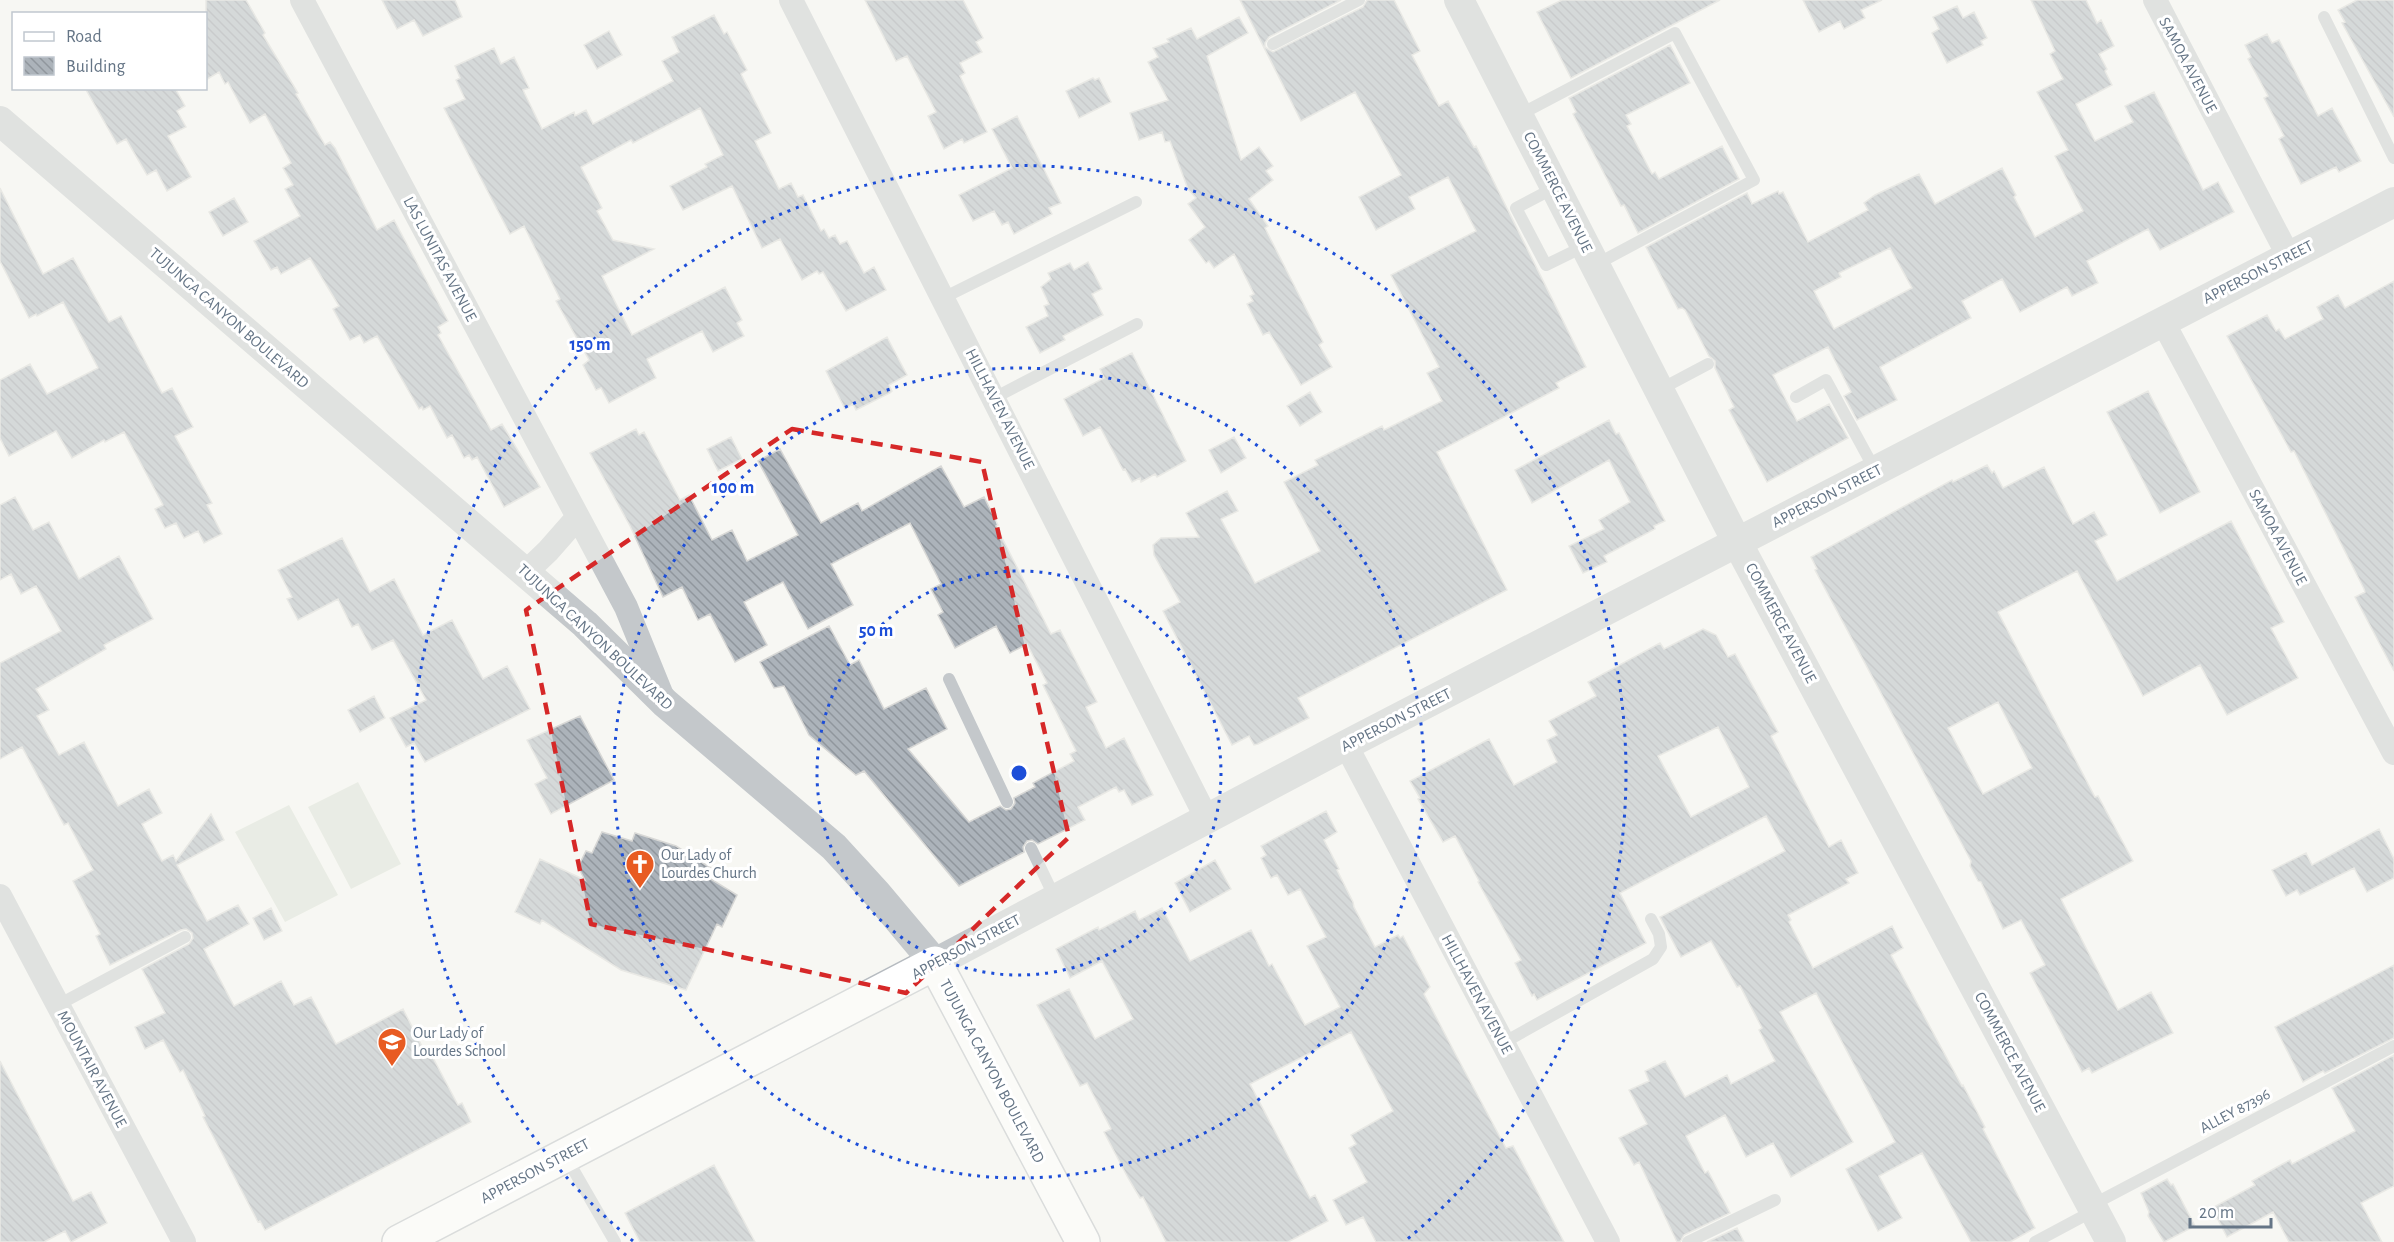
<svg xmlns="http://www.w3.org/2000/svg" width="2394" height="1242" font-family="'Alegreya Sans',sans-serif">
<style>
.pitch{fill:#d8ded4}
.building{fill:url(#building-back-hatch);stroke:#d8d8d6;stroke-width:1.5;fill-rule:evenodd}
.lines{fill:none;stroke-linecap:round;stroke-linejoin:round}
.secondary-casing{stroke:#b6bbc0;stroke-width:36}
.service{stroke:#c4c8cb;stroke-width:12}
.minor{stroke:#c4c8cb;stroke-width:24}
.tertiary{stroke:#c4c8cb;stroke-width:30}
.secondary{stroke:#fff;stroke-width:33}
.marked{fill:none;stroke:#d62828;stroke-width:4.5;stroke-dasharray:12 8;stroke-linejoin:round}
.ring{fill:none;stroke:#1d4ed8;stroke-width:3;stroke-dasharray:3 6}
.labels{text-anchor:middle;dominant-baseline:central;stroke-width:6;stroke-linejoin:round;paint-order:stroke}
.street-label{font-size:16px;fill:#657586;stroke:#fff}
.poi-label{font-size:16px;fill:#657586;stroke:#fff;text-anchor:start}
.centre{fill:#1d4ed8;stroke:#fff;stroke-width:3}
.ring-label{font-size:18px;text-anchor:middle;font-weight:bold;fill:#1d4ed8;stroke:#fff;stroke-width:6;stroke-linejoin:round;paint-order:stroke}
</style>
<defs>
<pattern id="building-back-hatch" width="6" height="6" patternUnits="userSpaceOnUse" patternTransform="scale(1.5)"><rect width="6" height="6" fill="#acb3ba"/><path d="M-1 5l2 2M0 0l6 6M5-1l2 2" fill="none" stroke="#90969d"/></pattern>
</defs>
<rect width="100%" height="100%" fill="#f7f7f3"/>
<path class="pitch" d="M 358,782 L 401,864 L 351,889 L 308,807 Z
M 289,805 L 338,895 L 285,922 L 235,832 Z"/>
<path class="building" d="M 206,0 L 246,0 L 265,33 L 263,35 L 298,93 L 296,94 L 325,145 L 330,142 L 335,148 L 377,230 L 394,220 L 448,321 L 438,327 L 441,333 L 438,335 L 491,430 L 502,424 L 540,487 L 504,507 L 477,457 L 472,460 L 469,455 L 464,458 L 452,435 L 447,438 L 430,406 L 423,410 L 422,407 L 419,409 L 377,336 L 364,343 L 360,335 L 350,340 L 333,309 L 339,306 L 310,258 L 281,274 L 277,267 L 271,270 L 254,241 L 300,216 L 285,189 L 293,185 L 283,168 L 291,163 L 265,114 L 250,123 L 228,82 L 225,84 L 219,72 L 206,80 Z
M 382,0 L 455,0 L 462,17 L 423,36 L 414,20 L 397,29 Z
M 865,0 L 963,0 L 983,38 L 976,42 L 982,52 L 960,63 L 965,73 L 960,76 L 987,132 L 964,143 L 962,139 L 944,149 L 928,116 L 936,112 L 907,56 L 896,61 Z
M 1240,0 L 1341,0 L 1269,37 L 1265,43 L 1265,47 L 1273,52 L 1363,7 L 1367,0 L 1394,0 L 1420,51 L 1412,55 L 1439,106 L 1448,101 L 1474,147 L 1476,146 L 1586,367 L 1556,383 L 1559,388 L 1437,452 L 1507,590 L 1298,698 L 1309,718 L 1258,744 L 1254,745 L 1249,736 L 1232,745 L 1163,611 L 1180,602 L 1154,555 L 1153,545 L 1161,538 L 1199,537 L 1186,513 L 1227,491 L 1238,511 L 1221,519 L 1255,583 L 1320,551 L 1284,482 L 1318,465 L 1315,460 L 1329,453 L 1382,426 L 1384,430 L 1442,401 L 1427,373 L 1439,367 L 1391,275 L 1476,231 L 1448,177 L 1409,197 L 1415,209 L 1376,230 L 1359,197 L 1401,175 L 1355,92 L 1301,121 Z
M 1562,0 L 1720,0 L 1571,78 L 1537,12 Z
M 1803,0 L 1882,0 L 1861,10 L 1865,18 L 1844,29 L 1840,21 L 1819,32 Z
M 2031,0 L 2086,0 L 2097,23 L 2101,20 L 2114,46 L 2099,54 L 2107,69 L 2105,71 L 2112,85 L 2076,104 L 2095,141 L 2133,122 L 2125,106 L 2154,92 L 2203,190 L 2218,182 L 2234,212 L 2160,250 L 2148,229 L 2087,261 L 2098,283 L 2072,296 L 2067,287 L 2020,312 L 2002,279 L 1962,301 L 1971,318 L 1880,367 L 1897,400 L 1857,420 L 1844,396 L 1851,392 L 1828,347 L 1773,375 L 1797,421 L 1829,404 L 1848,438 L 1767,482 L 1729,410 L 1734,407 L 1715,368 L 1715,361 L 1709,356 L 1685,310 L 1682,308 L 1678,309 L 1646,247 L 1747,193 L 1752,204 L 1778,191 L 1779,194 L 1783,192 L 1808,242 L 1868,210 L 1864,203 L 1875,195 L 1919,174 L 1935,204 L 2002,168 L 2016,195 L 2014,197 L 2035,237 L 2083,211 L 2055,156 L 2068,150 L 2037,92 L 2063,79 L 2050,54 L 2055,51 ZM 1890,248 L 1912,288 L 1834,329 L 1814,291 L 1841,277 L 1839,273 Z
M 2357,0 L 2394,0 L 2394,117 L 2342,23 L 2345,22 L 2338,10 Z
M 1957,6 L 1963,18 L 1974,12 L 1987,38 L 1981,41 L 1983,45 L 1947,63 L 1932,33 L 1939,29 L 1933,17 Z
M 714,15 L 724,34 L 727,32 L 747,70 L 741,74 L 771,133 L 755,141 L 779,189 L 791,183 L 798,197 L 803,195 L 821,231 L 824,229 L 829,238 L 835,235 L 840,244 L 847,241 L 864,273 L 874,267 L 886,290 L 846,311 L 823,272 L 819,274 L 817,271 L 802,280 L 780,239 L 762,248 L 732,186 L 683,210 L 670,186 L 707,167 L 705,164 L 723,155 L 700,108 L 633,143 L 631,140 L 581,167 L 602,208 L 597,211 L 613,240 L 654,249 L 602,276 L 632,335 L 725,287 L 742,320 L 737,323 L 744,336 L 713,352 L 702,331 L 647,359 L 656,378 L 609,403 L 601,388 L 596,390 L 583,365 L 589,360 L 556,301 L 560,299 L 524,226 L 510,234 L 444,108 L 465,99 L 456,80 L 460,78 L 455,66 L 494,48 L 501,64 L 514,57 L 529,88 L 523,90 L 542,129 L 574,112 L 575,116 L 586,110 L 593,124 L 673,81 L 662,61 L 679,52 L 672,37 Z
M 1239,17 L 1248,33 L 1207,56 L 1241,160 L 1259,147 L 1273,166 L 1266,171 L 1273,180 L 1249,199 L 1268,226 L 1265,228 L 1323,342 L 1319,345 L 1332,367 L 1301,385 L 1269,332 L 1263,335 L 1247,304 L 1253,301 L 1250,296 L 1254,294 L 1234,254 L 1214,268 L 1209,261 L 1206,263 L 1189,240 L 1205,227 L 1188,204 L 1196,198 L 1188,189 L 1170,141 L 1165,142 L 1162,132 L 1139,140 L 1130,113 L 1168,100 L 1148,62 L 1158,57 L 1153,48 L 1169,42 L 1167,39 L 1191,28 L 1197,39 Z
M 609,31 L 622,55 L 597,69 L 584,45 Z
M 2267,34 L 2272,43 L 2279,40 L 2318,116 L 2332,108 L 2361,161 L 2339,172 L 2336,167 L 2301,184 L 2279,139 L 2284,136 L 2264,98 L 2268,96 L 2248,59 L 2251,57 L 2245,45 Z
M 1670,45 L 1690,83 L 1626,115 L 1631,124 L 1627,126 L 1652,174 L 1655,172 L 1659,179 L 1722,146 L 1739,179 L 1638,233 L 1624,205 L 1621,206 L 1573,114 L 1576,112 L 1569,98 Z
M 1093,78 L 1095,80 L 1099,78 L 1111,102 L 1079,118 L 1066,91 Z
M 85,88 L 175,88 L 185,106 L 177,111 L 186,127 L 168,136 L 191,177 L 167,191 L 156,170 L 147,175 L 126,139 L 117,144 Z
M 1017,116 L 1061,203 L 1049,208 L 1052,214 L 1014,234 L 1008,222 L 1002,225 L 994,211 L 973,221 L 959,195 L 1012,168 L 992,129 Z
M 0,188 L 43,274 L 73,258 L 109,322 L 121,316 L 162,393 L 172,388 L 193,427 L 175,436 L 212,503 L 207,505 L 222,534 L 204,543 L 198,531 L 184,538 L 176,523 L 165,528 L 155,509 L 163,505 L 124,432 L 105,442 L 104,440 L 72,458 L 56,431 L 9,456 L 0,438 L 0,380 L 30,364 L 47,394 L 98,368 L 63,302 L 37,316 L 36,314 L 29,318 L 0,261 Z
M 234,198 L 248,222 L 223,236 L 209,212 Z
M 1088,262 L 1102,289 L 1092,294 L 1103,315 L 1063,336 L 1065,340 L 1040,353 L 1026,327 L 1048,316 L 1044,306 L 1049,304 L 1041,287 L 1051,279 L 1048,273 L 1070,263 L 1074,270 Z
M 2394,281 L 2394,671 L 2355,597 L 2365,592 L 2364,589 L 2294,451 L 2291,452 L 2227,336 L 2267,315 L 2276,331 L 2279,329 L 2285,339 L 2323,319 L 2317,307 L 2338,295 L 2345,308 Z
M 887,337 L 907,375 L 889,385 L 892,391 L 890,393 L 856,410 L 853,404 L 845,409 L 826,371 Z
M 1132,353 L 1186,461 L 1157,477 L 1155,474 L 1141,482 L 1140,478 L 1132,482 L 1125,469 L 1123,470 L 1100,427 L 1083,436 L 1064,399 L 1104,378 L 1100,369 Z
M 2148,391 L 2200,492 L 2160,513 L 2107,412 Z
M 1310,392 L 1322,412 L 1300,426 L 1287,406 Z
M 1609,420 L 1616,434 L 1619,433 L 1665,521 L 1654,526 L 1655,529 L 1604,556 L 1607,562 L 1583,573 L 1569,546 L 1604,529 L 1599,520 L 1630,502 L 1609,460 L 1532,503 L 1515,470 Z
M 636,429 L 639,435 L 644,432 L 680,500 L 689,495 L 712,540 L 732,530 L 747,561 L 798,535 L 758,461 L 780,449 L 821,523 L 858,503 L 862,511 L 941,466 L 964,507 L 984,497 L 998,525 L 996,526 L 1051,634 L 1060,630 L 1097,702 L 1086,707 L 1106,748 L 1124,738 L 1153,795 L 1132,805 L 1124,790 L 1119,792 L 1116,787 L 1078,807 L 1085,820 L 1038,844 L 1032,840 L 1027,841 L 1023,847 L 1024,852 L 959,886 L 864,771 L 856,775 L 809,735 L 784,686 L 774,688 L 760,662 L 829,626 L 850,665 L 859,660 L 884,709 L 926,688 L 947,729 L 908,749 L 969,822 L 1000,806 L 1006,810 L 1011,809 L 1015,803 L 1014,798 L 1035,787 L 1033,783 L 1074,761 L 1070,754 L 1076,751 L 1043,685 L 1047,683 L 1027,644 L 1010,653 L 996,626 L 955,648 L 938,615 L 943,612 L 931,589 L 941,584 L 910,523 L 831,564 L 853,605 L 808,629 L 783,582 L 744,602 L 767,645 L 735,662 L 710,614 L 698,620 L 682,587 L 663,597 L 630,526 L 590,453 Z
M 731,437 L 742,459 L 718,471 L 707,449 Z
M 1234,437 L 1246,458 L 1221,473 L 1209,450 Z
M 1987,465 L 1992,473 L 1994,471 L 2003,488 L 2044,467 L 2073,524 L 2094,512 L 2107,535 L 2095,541 L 2117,581 L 2231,521 L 2284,622 L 2271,628 L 2298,678 L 2227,715 L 2200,665 L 2143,696 L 2077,571 L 1998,612 L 2095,797 L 2098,796 L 2133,861 L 2061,899 L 2118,1010 L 2151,992 L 2173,1033 L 2092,1073 L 2089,1068 L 2082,1072 L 2030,973 L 2045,965 L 2021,920 L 2003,929 L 1981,882 L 1978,881 L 1970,866 L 1971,861 L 1815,570 L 1817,569 L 1811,557 L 1952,480 L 1953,482 ZM 1998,702 L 2032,768 L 1983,794 L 1948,728 Z
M 15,497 L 33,530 L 49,522 L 79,579 L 119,556 L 153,619 L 104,645 L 106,649 L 36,689 L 49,710 L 37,716 L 59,755 L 84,742 L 118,806 L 149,789 L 162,813 L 142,824 L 162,861 L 173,855 L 176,861 L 211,814 L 224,840 L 177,865 L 207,921 L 238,905 L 249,924 L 204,949 L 234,1006 L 281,981 L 294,1005 L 311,997 L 336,1044 L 403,1009 L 427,1056 L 431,1054 L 458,1105 L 462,1103 L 471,1122 L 265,1230 L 260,1221 L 258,1222 L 203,1117 L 205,1116 L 183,1070 L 180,1072 L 163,1040 L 145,1049 L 135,1027 L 165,1013 L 142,969 L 189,944 L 193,938 L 192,933 L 186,929 L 181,930 L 110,965 L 96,936 L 100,934 L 73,881 L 93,870 L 68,823 L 64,825 L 22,747 L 0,759 L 0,663 L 61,631 L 36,586 L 21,594 L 11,574 L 0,580 L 0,505 Z
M 342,538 L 370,592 L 394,579 L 423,635 L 452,620 L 483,679 L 507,666 L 530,709 L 425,762 L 414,743 L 406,747 L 390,718 L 426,700 L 393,640 L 372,650 L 358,624 L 352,627 L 338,599 L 298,620 L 287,599 L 292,597 L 278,570 Z
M 1703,629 L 1716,635 L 1728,657 L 1735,654 L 1778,732 L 1771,736 L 1829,847 L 1841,840 L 1858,873 L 1846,879 L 1849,883 L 1788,915 L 1791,920 L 1789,922 L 1813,968 L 1892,926 L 1903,948 L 1891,955 L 1962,1086 L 1963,1085 L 1985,1127 L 1983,1129 L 2035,1228 L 2010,1242 L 1971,1242 L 1922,1153 L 1879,1176 L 1902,1218 L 1878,1231 L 1846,1169 L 1895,1142 L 1816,993 L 1780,1012 L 1853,1142 L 1791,1177 L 1773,1143 L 1746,1157 L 1725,1115 L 1686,1136 L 1705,1173 L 1708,1171 L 1730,1213 L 1684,1235 L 1680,1242 L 1677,1242 L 1639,1162 L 1634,1165 L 1619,1138 L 1647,1124 L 1629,1090 L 1649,1081 L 1645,1071 L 1665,1061 L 1685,1097 L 1727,1075 L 1731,1084 L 1775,1061 L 1759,1030 L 1762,1028 L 1740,986 L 1737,987 L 1711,941 L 1681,957 L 1660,917 L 1785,851 L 1766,816 L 1620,893 L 1646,943 L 1537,1000 L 1534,994 L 1532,996 L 1515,963 L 1521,960 L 1478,882 L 1479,881 L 1455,836 L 1443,842 L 1418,799 L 1420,798 L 1410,781 L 1489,739 L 1514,785 L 1557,762 L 1547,740 L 1557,735 L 1549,721 L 1596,696 L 1588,682 L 1660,643 L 1664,649 ZM 1718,727 L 1749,787 L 1691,817 L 1658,756 Z
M 374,696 L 385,718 L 360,732 L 348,710 Z
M 580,716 L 614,780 L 551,814 L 535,784 L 547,778 L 527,740 Z
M 1326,811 L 1337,832 L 1324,840 L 1339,869 L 1337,870 L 1353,902 L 1354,907 L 1375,947 L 1398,935 L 1400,938 L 1403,936 L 1430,987 L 1424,994 L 1456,1055 L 1506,1148 L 1513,1146 L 1564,1242 L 1376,1242 L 1363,1217 L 1346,1225 L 1333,1200 L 1367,1182 L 1349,1148 L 1356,1144 L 1351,1135 L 1393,1111 L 1351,1032 L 1250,1084 L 1310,1198 L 1315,1195 L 1328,1221 L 1288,1242 L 1166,1242 L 1143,1197 L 1140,1198 L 1128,1178 L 1104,1132 L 1111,1129 L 1087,1083 L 1080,1086 L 1037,1005 L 1069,989 L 1095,1039 L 1133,1019 L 1102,961 L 1070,978 L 1056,949 L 1098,927 L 1099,930 L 1135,911 L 1139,920 L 1162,908 L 1190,961 L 1251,930 L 1269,966 L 1272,964 L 1305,1025 L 1340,1007 L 1307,946 L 1326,937 L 1300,889 L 1288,895 L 1277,875 L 1271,878 L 1261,858 L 1266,855 L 1261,846 Z
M 2379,829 L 2394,859 L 2394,878 L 2367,892 L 2354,868 L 2300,895 L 2297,890 L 2286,896 L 2272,870 L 2306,853 L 2312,865 Z
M 602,832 L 632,841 L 635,833 L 676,846 L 714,870 L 709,878 L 737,895 L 722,927 L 717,924 L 686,990 L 621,970 L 542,920 L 540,924 L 515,912 L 540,859 L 585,880 L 578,867 L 586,851 L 592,853 Z
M 1215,860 L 1231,889 L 1190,912 L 1175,883 Z
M 271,908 L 282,931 L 264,940 L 253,918 Z
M 2394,965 L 2394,1038 L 2325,1073 L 2323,1071 L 2303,1082 L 2275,1027 Z
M 2394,1055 L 2394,1186 L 2361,1203 L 2382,1242 L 2289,1242 L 2273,1212 L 2227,1237 L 2212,1208 L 2255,1185 L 2252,1181 L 2277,1167 L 2290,1160 L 2292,1164 L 2355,1131 L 2332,1088 Z
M 0,1061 L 73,1201 L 91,1192 L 107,1223 L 71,1242 L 65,1231 L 44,1242 L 0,1242 Z
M 714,1165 L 755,1242 L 640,1242 L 625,1213 Z
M 2167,1179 L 2171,1185 L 2173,1184 L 2195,1226 L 2164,1242 L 2148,1216 L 2149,1212 L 2141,1193 Z
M 1737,1228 L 1744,1242 L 1707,1242 Z"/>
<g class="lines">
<g class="secondary-casing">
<path id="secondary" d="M 399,1242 L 935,963 L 1083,1242"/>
</g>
<path class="service" d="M 2324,17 L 2394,158
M 1273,44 L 1359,0
M 1519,115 L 1675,33 L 1754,180 L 1595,265
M 1554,188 L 1516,208 L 1546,265 L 1585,246
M 943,298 L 1136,202
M 1659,390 L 1708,364
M 1796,397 L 1826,380 L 1875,470
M 994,398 L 1137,324
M 949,679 L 1007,802
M 1031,848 L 1055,898
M 58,1005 L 185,937
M 1503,1043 L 1653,959 L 1661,947 L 1659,934 L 1651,919
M 566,1157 L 615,1242
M 2092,1205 L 2394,1046
M 1688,1242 L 1775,1200
M 2035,1242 L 2093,1211"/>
<path class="minor" d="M 302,0 L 626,607 L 663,698
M 791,0 L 1207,819
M 2155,0 L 2289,257
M 2163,322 L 2394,753
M 525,573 L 548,551 L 577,518
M 1346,745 L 1608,1242
M 0,896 L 184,1242"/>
<path class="tertiary" d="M 1459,0 L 1737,542 L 2111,1242
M 0,121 L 585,624 L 665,703 L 834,847 L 877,894 L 935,963 L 1346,745 L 2394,202"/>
<use href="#secondary" class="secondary"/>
</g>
<path d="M0 0H2394V1242H0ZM 792,429 L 982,462 L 1069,837 L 906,993 L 591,924 L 526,610 Z" fill="#f7f7f3" fill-opacity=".55" fill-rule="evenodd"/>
<path class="marked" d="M 792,429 L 982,462 L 1069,837 L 906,993 L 591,924 L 526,610 Z"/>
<g class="ring">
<circle cx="1019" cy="773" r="202"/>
<circle cx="1019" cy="773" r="405"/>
<path d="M633 1241A607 607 0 1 1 1405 1241"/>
</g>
<defs>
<g id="church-pin" transform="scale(1.5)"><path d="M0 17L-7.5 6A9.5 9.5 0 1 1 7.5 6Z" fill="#e85b22" stroke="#fff"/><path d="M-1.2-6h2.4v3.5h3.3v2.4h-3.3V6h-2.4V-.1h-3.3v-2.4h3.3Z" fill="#fff"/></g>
<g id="school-pin" transform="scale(1.5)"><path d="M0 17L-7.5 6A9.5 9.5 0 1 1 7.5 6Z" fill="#e85b22" stroke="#fff"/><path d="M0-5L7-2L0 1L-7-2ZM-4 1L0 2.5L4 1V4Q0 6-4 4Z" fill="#fff"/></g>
</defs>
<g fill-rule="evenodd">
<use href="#church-pin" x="640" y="864"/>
<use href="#school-pin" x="392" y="1042"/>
</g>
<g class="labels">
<g class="street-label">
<text transform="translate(2188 65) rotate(62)">SAMOA AVENUE</text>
<text transform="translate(1558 192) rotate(63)">COMMERCE AVENUE</text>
<text transform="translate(440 259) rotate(62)">LAS LUNITAS AVENUE</text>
<text transform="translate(2258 272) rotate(-27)">APPERSON STREET</text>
<text transform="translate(229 318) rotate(41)">TUJUNGA CANYON BOULEVARD</text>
<text transform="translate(1000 409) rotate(63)">HILLHAVEN AVENUE</text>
<text transform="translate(1827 496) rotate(-27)">APPERSON STREET</text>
<text transform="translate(2278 537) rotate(62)">SAMOA AVENUE</text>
<text transform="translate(1781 623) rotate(62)">COMMERCE AVENUE</text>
<text transform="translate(595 637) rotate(43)">TUJUNGA CANYON BOULEVARD</text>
<text transform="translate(1396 720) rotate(-27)">APPERSON STREET</text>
<text transform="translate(966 947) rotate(-28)">APPERSON STREET</text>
<text transform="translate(1477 994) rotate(62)">HILLHAVEN AVENUE</text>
<text transform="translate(2010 1052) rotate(62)">COMMERCE AVENUE</text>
<text transform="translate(92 1069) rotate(62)">MOUNTAIR AVENUE</text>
<text transform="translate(992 1071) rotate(62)">TUJUNGA CANYON BOULEVARD</text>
<text transform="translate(2235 1111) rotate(-28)">ALLEY 87396</text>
<text transform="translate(535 1171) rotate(-28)">APPERSON STREET</text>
</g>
<g class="poi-label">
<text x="661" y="855">Our Lady of<tspan x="661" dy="18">Lourdes Church</tspan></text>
<text x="413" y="1033">Our Lady of<tspan x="413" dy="18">Lourdes School</tspan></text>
</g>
</g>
<circle cx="1019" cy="773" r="9" class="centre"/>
<g class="ring-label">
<text x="590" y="350">150 m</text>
<text x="733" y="493">100 m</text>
<text x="876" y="636">50 m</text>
</g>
<rect x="12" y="12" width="195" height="78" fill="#ffffff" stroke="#c1c8cf" stroke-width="1.5"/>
<rect x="24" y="32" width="30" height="9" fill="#ffffff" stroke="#c1c8cf" stroke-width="1.5"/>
<text x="66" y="42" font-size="18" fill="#657586">Road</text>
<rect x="24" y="57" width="30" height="18" fill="url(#building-back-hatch)" stroke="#c1c8cf" stroke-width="1.5"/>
<text x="66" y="72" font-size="18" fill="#657586">Building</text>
<path d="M2190 1218v9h81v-9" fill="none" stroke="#657586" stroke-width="3"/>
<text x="2199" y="1218" font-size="18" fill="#657586" stroke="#ffffff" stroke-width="4.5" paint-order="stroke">20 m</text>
</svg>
